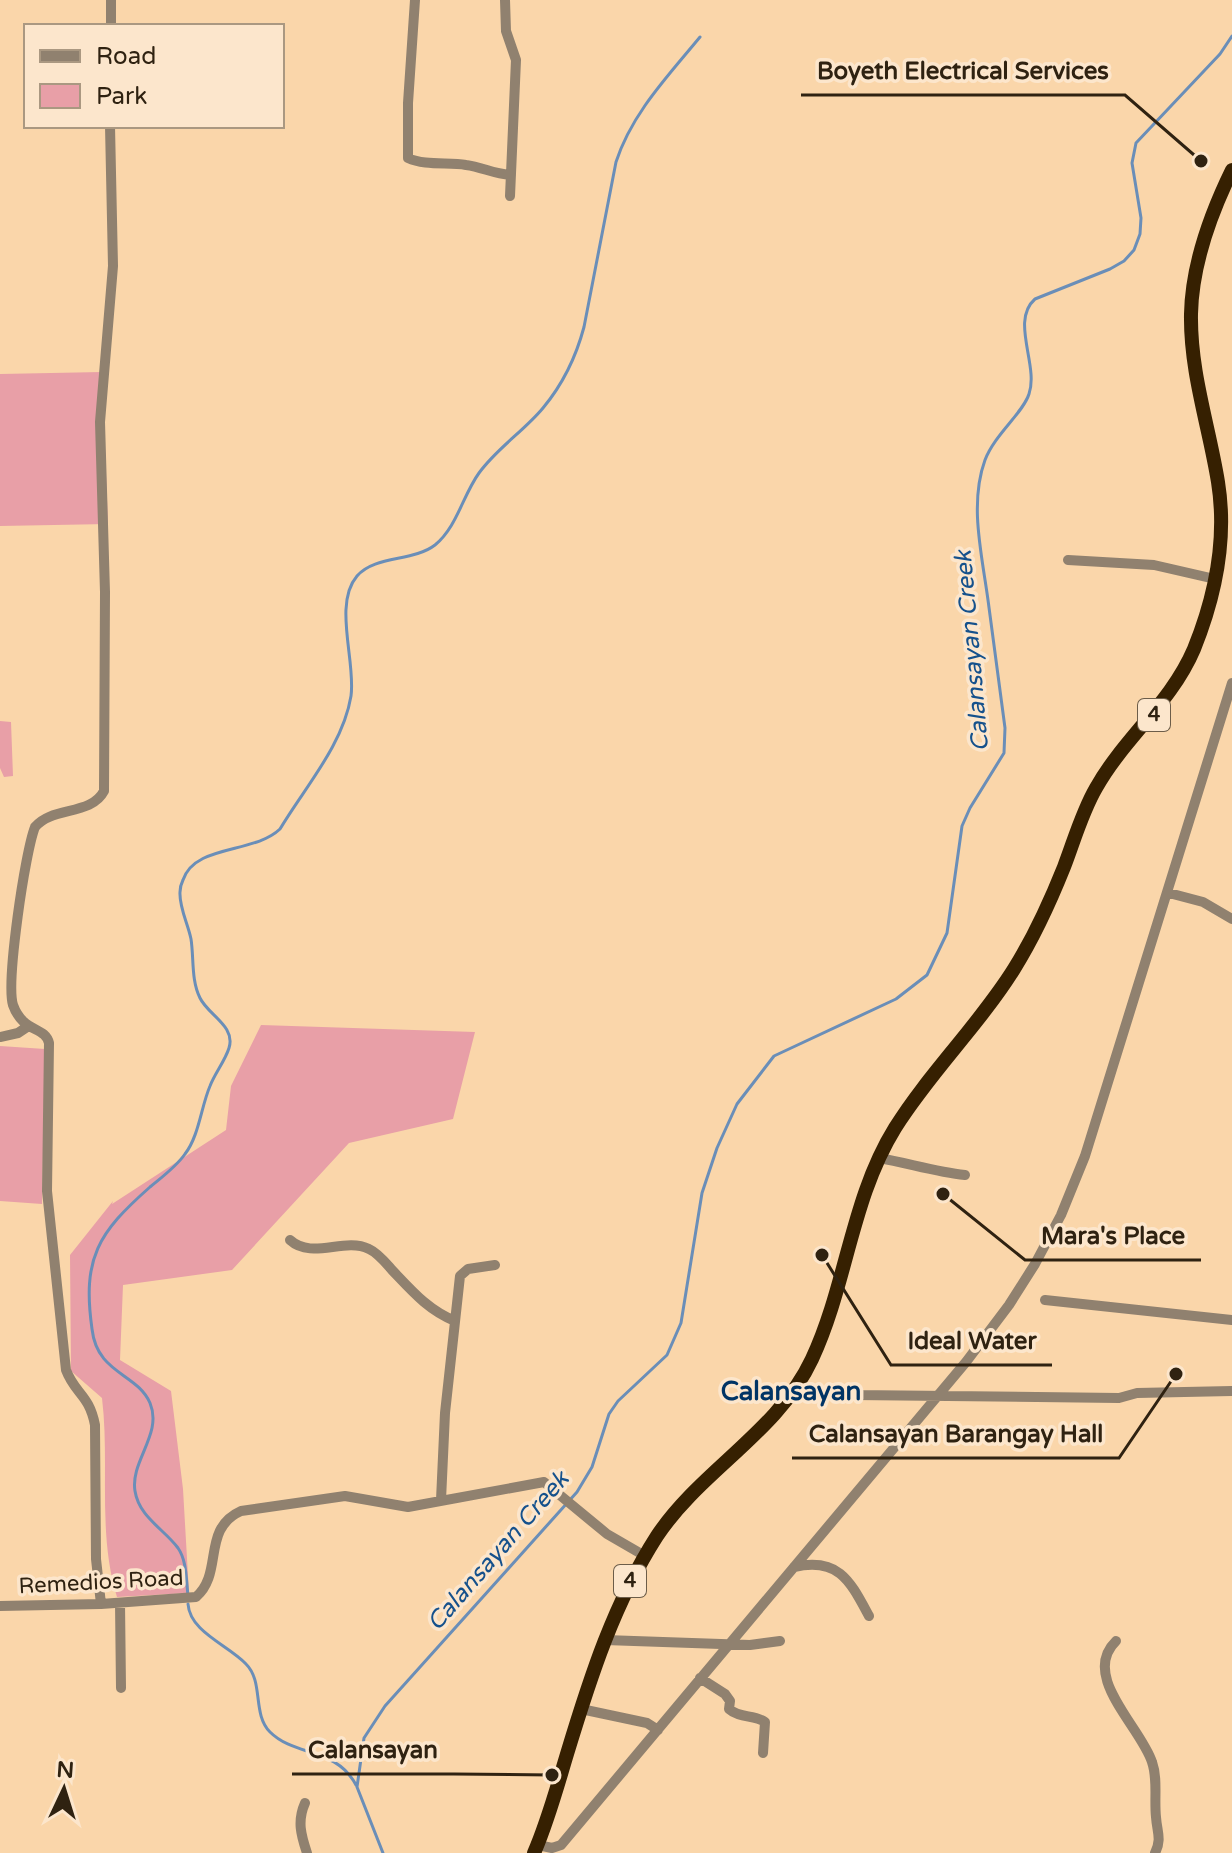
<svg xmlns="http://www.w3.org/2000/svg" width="1232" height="1853" font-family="'Varela Round',sans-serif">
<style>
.green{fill:#e89fa7}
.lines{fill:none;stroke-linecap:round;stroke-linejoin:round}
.stream{stroke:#6a8eb8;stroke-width:3}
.minor{stroke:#90816f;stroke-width:10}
.highway{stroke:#362001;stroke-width:14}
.labels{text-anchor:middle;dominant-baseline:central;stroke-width:7;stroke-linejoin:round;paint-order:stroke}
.shield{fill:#fce6cc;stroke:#6c5d49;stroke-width:2}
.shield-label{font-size:20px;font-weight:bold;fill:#2f2211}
.street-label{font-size:22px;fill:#2f2211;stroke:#fce6cc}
.water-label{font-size:24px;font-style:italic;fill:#15518c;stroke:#fce6cc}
.quarter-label{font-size:26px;font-weight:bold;fill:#003465;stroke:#fce6cc}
.leader{fill:none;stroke:#2f2211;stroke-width:3}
.callout-dot{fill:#2f2211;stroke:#fce6cc;stroke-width:3}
.callout-label{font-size:24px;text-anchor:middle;font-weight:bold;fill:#2f2211;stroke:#fce6cc;stroke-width:7;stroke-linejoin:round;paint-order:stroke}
</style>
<rect width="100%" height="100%" fill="#fad6aa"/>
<path class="green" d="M 102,372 L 108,524 L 0,526 L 0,374 Z
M 0,721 L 11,722 L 13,776 L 4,777 L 0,768 Z
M 261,1025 L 475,1032 L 453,1119 L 349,1143 L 232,1270 L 123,1285 L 120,1360 L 171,1391 L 183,1489 L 189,1593 L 117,1597 C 97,1532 110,1464 102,1398 L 71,1371 L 70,1255 L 113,1201 L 112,1204 L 226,1130 L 231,1086 Z
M 0,1046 L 45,1049 L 42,1204 L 0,1201 Z"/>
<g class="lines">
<path class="stream" d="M 188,1595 C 186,1580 187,1561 178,1548 C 164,1529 139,1517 135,1491 C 130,1461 163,1434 150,1403 C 137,1373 97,1374 92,1329 C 82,1258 98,1233 150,1187 C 162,1177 176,1167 185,1154 C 199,1136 201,1107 210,1086 C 215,1073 225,1061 229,1048 C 236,1026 208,1015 200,998 C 191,980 194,958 191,939 C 188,924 179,907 180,892 C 180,888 181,884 183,880 C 195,844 254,854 280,829 C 305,787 343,745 351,696 C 356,662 333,604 357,576 C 375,555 413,562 435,545 C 457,527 463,495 479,473 C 497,448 524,431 543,408 C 563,384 576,357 584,327 L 616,162 C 632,113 668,76 700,37
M 188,1604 C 190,1632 228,1645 246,1664 C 264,1682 252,1714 270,1732 C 295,1757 336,1747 356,1785
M 383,1853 L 357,1787 L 364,1738 L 385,1706 L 577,1492 L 592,1467 L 609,1414 L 618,1401 L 667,1355 L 681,1323 L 702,1193 L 717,1148 L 737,1104 L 774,1056 L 896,999 L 927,975 L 947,933 L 962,826 L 970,808 L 1004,753 L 1005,728 C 999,685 994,643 988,600 C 982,555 969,504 985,460 C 995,434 1023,413 1029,394 C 1039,365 1010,321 1035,299 L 1110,269 L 1124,261 L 1134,250 L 1140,234 L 1141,218 L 1132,163 L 1136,143 L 1220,54 L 1232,36"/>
<path class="minor" d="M 415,0 L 408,103 L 408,158 C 425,166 448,162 466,165 C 482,167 494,174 511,175
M 505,0 L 506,31 L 516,60 L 510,196
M 111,26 L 111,0
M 1068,560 L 1154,565 L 1215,579
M 1169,893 L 1203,902 L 1232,919
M 0,1037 L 18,1033 L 27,1027
M 879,1158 C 908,1163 936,1172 965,1175
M 290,1240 C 312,1260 344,1237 369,1249 C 378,1253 385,1262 392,1270 C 412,1291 428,1310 455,1321
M 1045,1300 L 1232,1320
M 795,1390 L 854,1395 L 1119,1398 L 1137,1393 L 1232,1391
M 441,1500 L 445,1413 L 460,1276 L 468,1269 L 495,1265
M 794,1567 C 839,1557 850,1581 869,1616
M 120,1603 L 121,1688
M 101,1604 L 96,1559 L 95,1425 C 89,1394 75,1394 66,1370 L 47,1191 L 49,1043 C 45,1026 23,1033 13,1005 C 6,982 25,852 35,827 C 52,806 91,816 104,791 L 105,592 L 100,422 L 113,266 L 110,126
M 0,1606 L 101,1604 L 196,1597 C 224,1573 201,1529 241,1511 L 345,1496 L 408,1507 L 544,1482 L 607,1534 L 645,1556
M 605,1640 L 750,1645 L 780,1641
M 1116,1641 C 1080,1676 1141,1727 1152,1762 C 1158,1779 1154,1799 1156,1817 C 1157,1832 1162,1839 1155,1853
M 700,1678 L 725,1694 L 730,1701 L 729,1709 C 740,1719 754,1714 765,1722 L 763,1753
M 581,1709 L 647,1723 L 658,1730
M 305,1803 C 297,1821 301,1835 307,1853
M 538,1845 L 552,1848 L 561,1845 L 966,1362 L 1009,1305 L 1035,1264 L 1061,1215 L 1085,1156 L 1232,683"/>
<path class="highway" d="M 534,1853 C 548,1821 557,1787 567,1754 C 590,1678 614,1603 657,1536 C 701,1470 778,1432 812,1359 C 847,1284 851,1199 895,1128 C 930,1072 979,1025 1014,969 C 1034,937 1050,902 1064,867 C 1074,841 1082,812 1096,788 C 1124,738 1171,703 1194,649 C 1215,597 1227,538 1218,482 C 1209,426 1190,372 1191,314 C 1192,264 1210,215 1232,170"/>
</g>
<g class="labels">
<g class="shield">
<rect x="1138" y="699" width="32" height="32" rx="6"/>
<rect x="614" y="1565" width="32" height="32" rx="6"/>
</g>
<g class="shield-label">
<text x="1154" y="715">4</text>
<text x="630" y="1581">4</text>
</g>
<g class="street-label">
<text transform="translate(101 1582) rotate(-3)">Remedios Road</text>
</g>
<g class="water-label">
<text transform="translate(972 651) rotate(-95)">Calansayan Creek</text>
<text transform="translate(498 1551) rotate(-49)">Calansayan Creek</text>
</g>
<g class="quarter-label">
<text x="791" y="1391">Calansayan</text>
</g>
</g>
<path class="leader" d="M1201 161L1125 95H801M943 1194L1025 1260H1201M822 1255L891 1365H1052M1176 1374L1119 1458H792M552 1775L454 1774H292"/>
<g class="callout-dot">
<circle cx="1201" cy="161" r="8"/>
<circle cx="943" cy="1194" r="8"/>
<circle cx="822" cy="1255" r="8"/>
<circle cx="1176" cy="1374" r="8"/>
<circle cx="552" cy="1775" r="8"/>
</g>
<g class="callout-label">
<text x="963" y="79">Boyeth Electrical Services</text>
<text x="1113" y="1244">Mara's Place</text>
<text x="972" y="1349">Ideal Water</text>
<text x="956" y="1442">Calansayan Barangay Hall</text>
<text x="373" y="1758">Calansayan</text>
</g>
<rect x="24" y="24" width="260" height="104" fill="#fce6cc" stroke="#aa9881" stroke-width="2"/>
<rect x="40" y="50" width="40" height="12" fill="#90816f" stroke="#aa9881" stroke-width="2"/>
<text x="96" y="64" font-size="24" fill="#2f2211">Road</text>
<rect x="40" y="84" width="40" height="24" fill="#e89fa7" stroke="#aa9881" stroke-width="2"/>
<text x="96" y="104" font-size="24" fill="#2f2211">Park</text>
<g transform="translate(64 1789) rotate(4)" stroke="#fce6cc" stroke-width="6" paint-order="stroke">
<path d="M0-6L14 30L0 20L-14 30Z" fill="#2f2211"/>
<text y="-12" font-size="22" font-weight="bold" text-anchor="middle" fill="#2f2211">N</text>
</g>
</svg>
